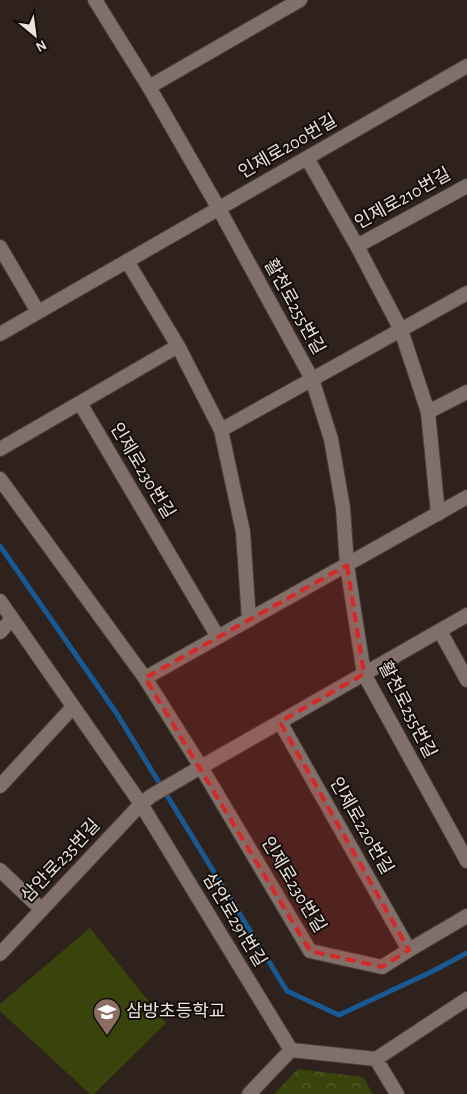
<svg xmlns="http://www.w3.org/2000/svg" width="467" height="1094" font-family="'Alegreya Sans','Noto Sans KR',sans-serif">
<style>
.park{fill:url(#park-crowns)}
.garden{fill:#38440b}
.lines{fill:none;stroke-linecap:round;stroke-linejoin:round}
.stream{stroke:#185893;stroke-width:5}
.minor-casing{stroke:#4a3f3a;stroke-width:16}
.minor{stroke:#807069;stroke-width:14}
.marked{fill:#d62828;fill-opacity:0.2;stroke:#d62828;stroke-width:4;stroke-dasharray:10 6;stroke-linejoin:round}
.labels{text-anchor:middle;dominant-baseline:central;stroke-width:4;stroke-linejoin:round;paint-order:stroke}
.street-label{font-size:18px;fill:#ebe2de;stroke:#130d0a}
.poi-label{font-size:18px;fill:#ebe2de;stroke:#130d0a;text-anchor:start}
</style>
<defs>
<pattern id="park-crowns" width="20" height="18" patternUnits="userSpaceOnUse" patternTransform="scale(1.25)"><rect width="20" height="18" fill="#38440b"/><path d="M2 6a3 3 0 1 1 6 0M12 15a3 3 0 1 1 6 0" fill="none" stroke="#555f2e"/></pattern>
</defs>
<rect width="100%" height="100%" fill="#2f221c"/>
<path class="park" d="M 298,1069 L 363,1077 L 373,1094 L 274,1094 Z"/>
<path class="garden" d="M 90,928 L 166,1023 L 94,1094 L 90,1094 L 0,1011 L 0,1004 Z"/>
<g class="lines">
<path class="stream" d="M 0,546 L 117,714 L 287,991 L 339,1015 L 431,972 L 467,953"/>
<g class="minor-casing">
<path id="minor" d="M 95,0 L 149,87 L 219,209 L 312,379 L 331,439 L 343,508 L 347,565 L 364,674 L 467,861
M 149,87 L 300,0
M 307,158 L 357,246 L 401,330 L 428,412 L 438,514
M 357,246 L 467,186
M 0,247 L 38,312
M 127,261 L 178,346 L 221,430 L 243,532 L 249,620
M 0,334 L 467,66
M 80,403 L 218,637
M 428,412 L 467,392
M 221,430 L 467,293
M 0,449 L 178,346
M 0,479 L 145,678 L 201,767 L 151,796 L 141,804 L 0,954
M 0,601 L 141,804 L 291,1050 L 376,1059 L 397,1094
M 467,615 L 201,767 L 310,951 L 382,967 L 409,950 L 467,916
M 440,631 L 467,680
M 0,632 L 12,619
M 145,678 L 467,497
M 280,722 L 409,950
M 0,786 L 73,707
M 0,870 L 41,909
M 376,1059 L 467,999
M 249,1094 L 291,1050"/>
</g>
<use href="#minor" class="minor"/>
</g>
<path class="marked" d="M 347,565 L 364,674 L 280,722 L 409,950 L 382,967 L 310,951 L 145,678 Z"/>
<defs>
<g id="school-pin" transform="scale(1.4375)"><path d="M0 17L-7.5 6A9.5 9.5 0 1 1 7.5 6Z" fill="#8d6e63" stroke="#130d0a"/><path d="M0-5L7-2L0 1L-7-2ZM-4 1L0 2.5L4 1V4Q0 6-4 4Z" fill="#fff"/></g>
</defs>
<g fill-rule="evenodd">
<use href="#school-pin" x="107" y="1012"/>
</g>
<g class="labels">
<g class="street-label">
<text transform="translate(288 147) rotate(-30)">인제로200번길</text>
<text transform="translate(403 199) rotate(-29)">인제로210번길</text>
<text transform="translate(294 307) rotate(61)">활천로255번길</text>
<text transform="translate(142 471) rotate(59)">인제로230번길</text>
<text transform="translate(407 710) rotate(63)">활천로255번길</text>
<text transform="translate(361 826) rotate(60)">인제로220번길</text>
<text transform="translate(61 861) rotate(-47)">삼안로235번길</text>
<text transform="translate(293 885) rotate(59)">인제로230번길</text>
<text transform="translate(234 920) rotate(59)">삼안로291번길</text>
</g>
<g class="poi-label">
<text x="126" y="1012">삼방초등학교</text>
</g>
</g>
<g transform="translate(35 35) rotate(151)" stroke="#130d0a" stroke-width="4" paint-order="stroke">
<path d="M0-4L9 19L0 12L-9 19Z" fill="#ebe2de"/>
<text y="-8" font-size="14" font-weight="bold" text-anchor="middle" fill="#ebe2de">N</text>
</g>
</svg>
